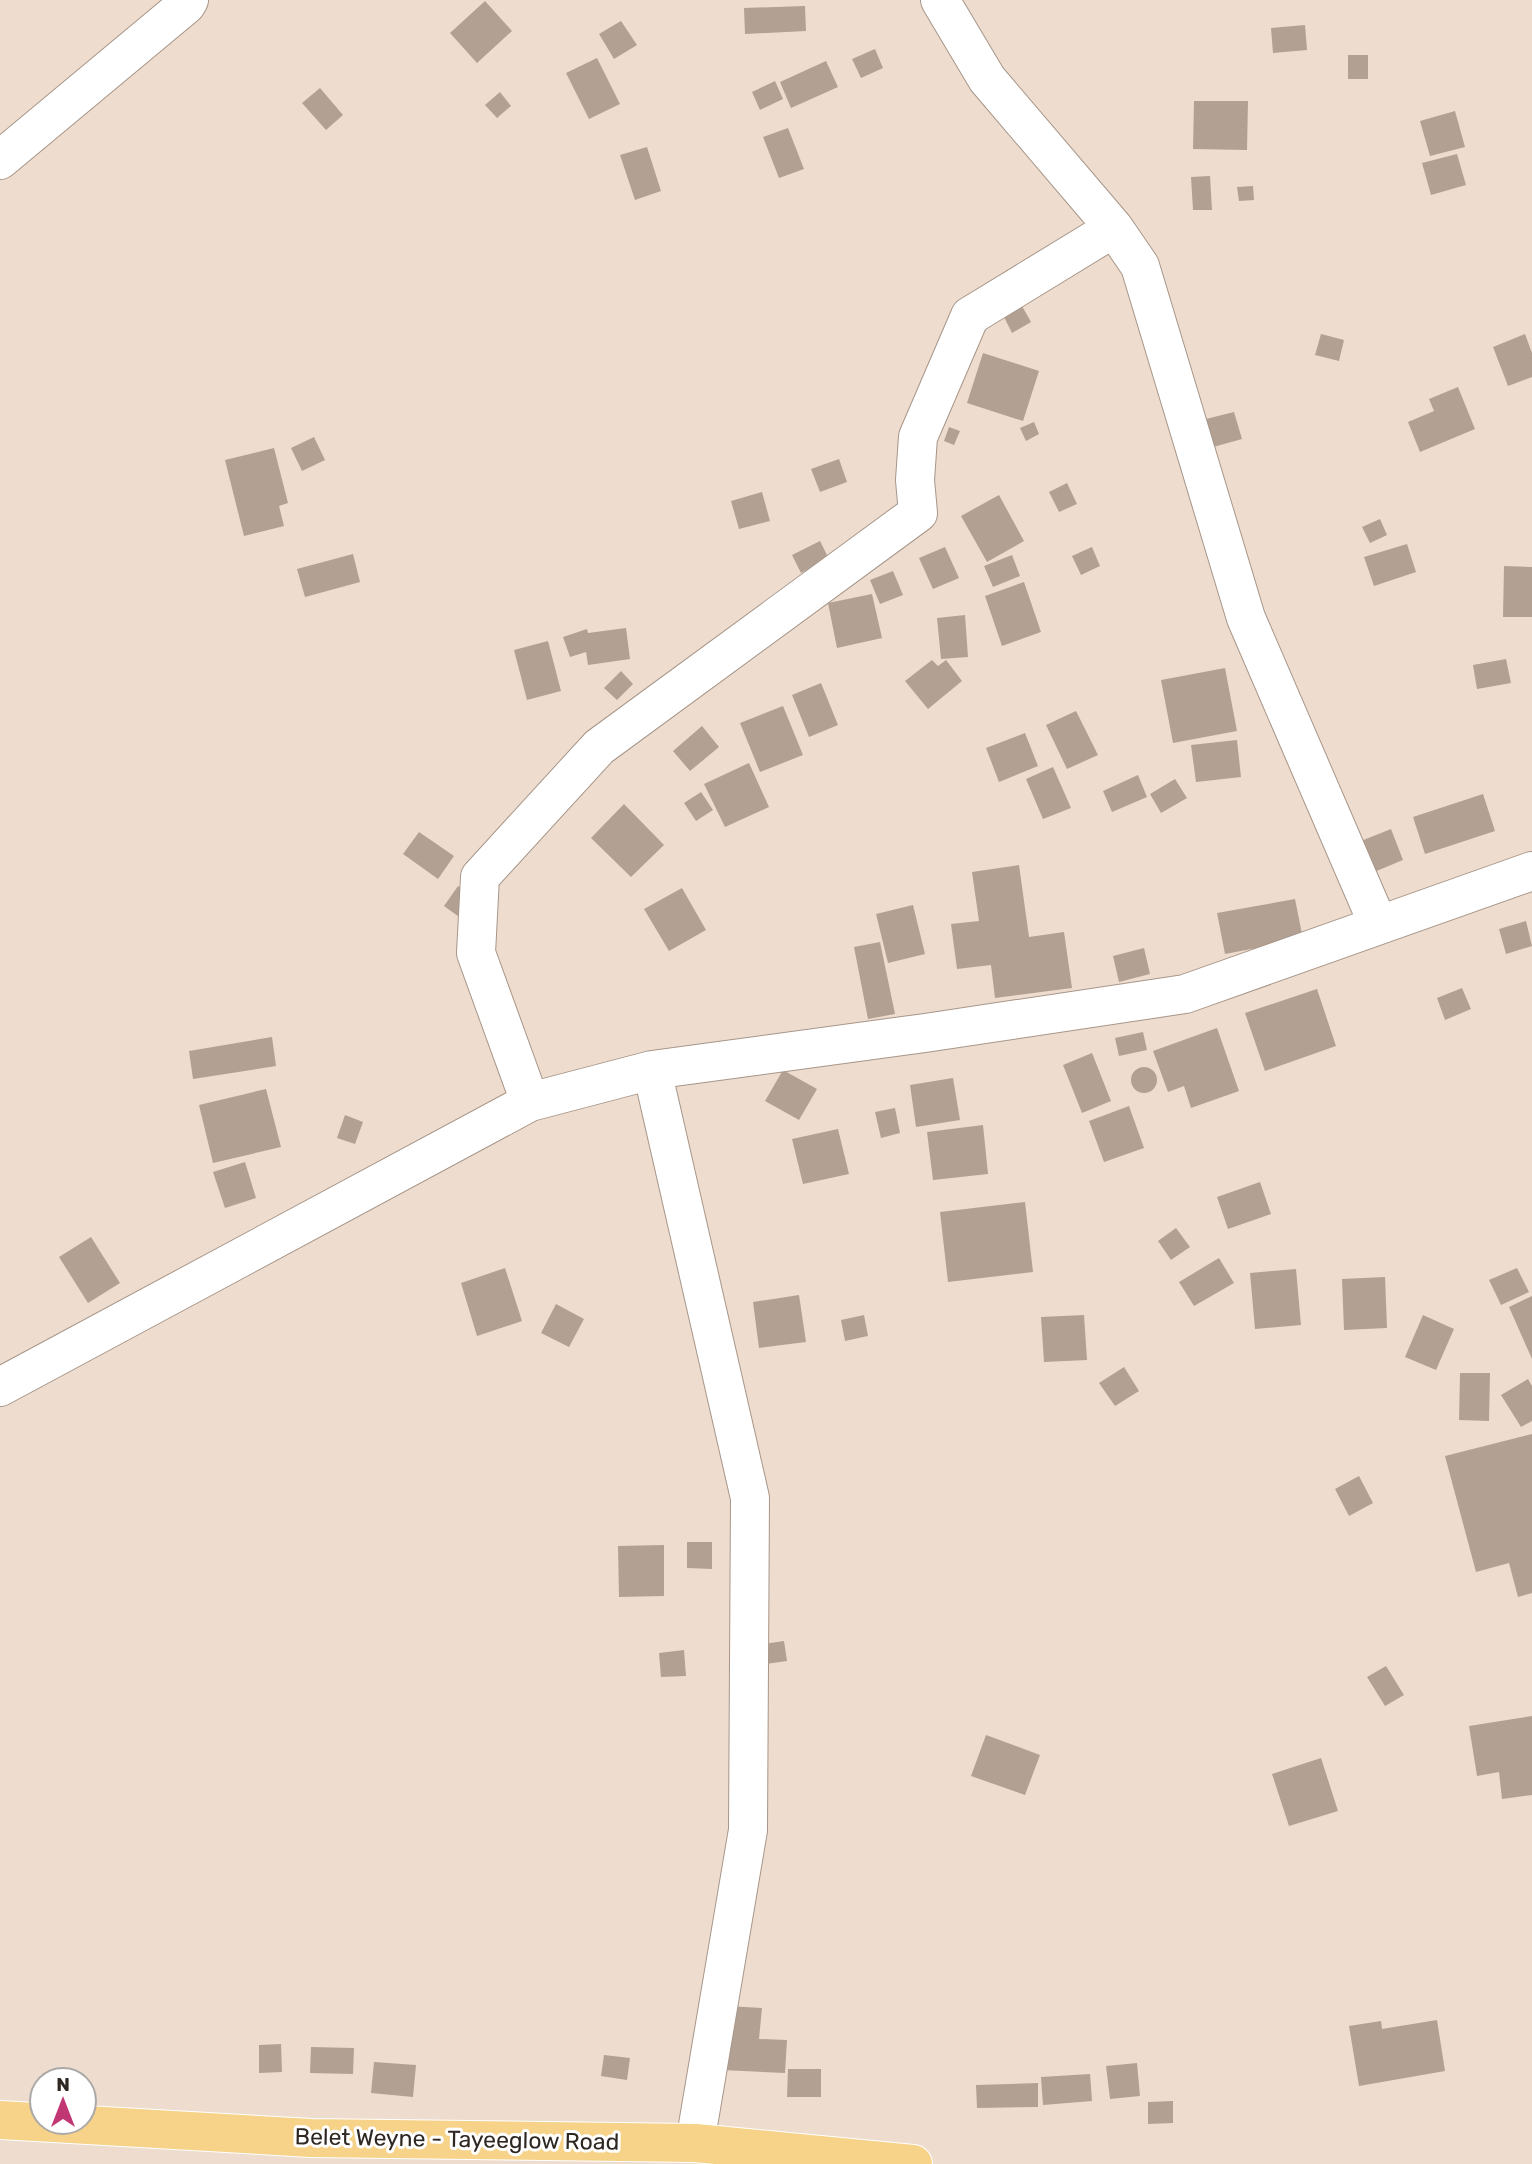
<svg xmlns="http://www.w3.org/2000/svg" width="1532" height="2164" font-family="Rubik,sans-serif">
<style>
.building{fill:#b2a093}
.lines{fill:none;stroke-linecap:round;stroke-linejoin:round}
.minor-casing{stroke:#a79689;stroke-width:40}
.major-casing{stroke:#fff;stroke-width:40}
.minor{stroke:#fff;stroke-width:38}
.major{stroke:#f7d289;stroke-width:38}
.labels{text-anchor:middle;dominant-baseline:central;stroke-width:6;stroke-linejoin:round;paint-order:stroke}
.street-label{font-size:23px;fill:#2e2722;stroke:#fff}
</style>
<rect width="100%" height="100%" fill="#eedcce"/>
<path class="building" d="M 485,1 L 512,31 L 477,63 L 450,33 Z
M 805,6 L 806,31 L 745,34 L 744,8 Z
M 621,21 L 637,45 L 614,59 L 599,34 Z
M 1305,25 L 1307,50 L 1273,53 L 1271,28 Z
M 875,49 L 883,68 L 861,78 L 852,59 Z
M 1348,55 L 1368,55 L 1368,79 L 1348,79 Z
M 597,58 L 620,104 L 589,119 L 566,73 Z
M 826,61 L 838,87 L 791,108 L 780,82 Z
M 775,81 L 783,99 L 760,110 L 752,92 Z
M 320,88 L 343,115 L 326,130 L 302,103 Z
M 500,92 L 511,106 L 497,118 L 485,105 Z
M 1194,101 L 1248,101 L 1247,150 L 1193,149 Z
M 1455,111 L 1465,147 L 1430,156 L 1420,121 Z
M 788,128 L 804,169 L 779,178 L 763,137 Z
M 647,147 L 661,191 L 635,200 L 620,155 Z
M 1457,154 L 1466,185 L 1431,195 L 1422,163 Z
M 1210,176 L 1212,210 L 1193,210 L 1191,177 Z
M 1253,186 L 1254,200 L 1239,201 L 1237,187 Z
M 1022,306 L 1031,322 L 1012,333 L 1003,315 Z
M 1321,334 L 1344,340 L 1339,361 L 1315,355 Z
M 1525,334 L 1532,353 L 1532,377 L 1508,386 L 1493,347 Z
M 983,353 L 1039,371 L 1023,421 L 967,403 Z
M 1458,387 L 1475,429 L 1420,452 L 1408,422 L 1434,411 L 1429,399 Z
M 1234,412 L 1242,439 L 1206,449 L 1198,421 Z
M 1034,422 L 1039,434 L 1026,441 L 1020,428 Z
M 949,427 L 960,431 L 954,445 L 944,441 Z
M 314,437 L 325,460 L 302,471 L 291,448 Z
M 274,448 L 288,503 L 279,506 L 284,526 L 244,536 L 225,460 Z
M 839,459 L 847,482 L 820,492 L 811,469 Z
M 1067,483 L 1077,504 L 1059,512 L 1049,492 Z
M 762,492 L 770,521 L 739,529 L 731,501 Z
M 999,495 L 1024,541 L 987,562 L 961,516 Z
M 1380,519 L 1387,535 L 1370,543 L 1362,527 Z
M 820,541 L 829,559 L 801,573 L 792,555 Z
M 1407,544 L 1416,572 L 1374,586 L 1364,557 Z
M 945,547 L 959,578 L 933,589 L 919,558 Z
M 1092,547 L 1100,566 L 1081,575 L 1072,556 Z
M 353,554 L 360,582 L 305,597 L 297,569 Z
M 1012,555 L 1020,576 L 993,587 L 984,566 Z
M 1504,566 L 1532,567 L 1532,617 L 1503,617 Z
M 893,571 L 903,595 L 880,604 L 870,580 Z
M 1024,582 L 1041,632 L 1002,646 L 985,596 Z
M 872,594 L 882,638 L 837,648 L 828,603 Z
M 965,615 L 968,657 L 941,659 L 937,618 Z
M 626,628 L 630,659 L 588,665 L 586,652 L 570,657 L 563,637 L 587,629 L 588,633 Z
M 548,641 L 561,691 L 527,700 L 514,650 Z
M 1506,659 L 1511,683 L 1477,689 L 1473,665 Z
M 932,660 L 938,666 L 946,660 L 962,681 L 928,709 L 905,681 Z
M 1225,668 L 1237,731 L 1173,743 L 1161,680 Z
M 621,671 L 633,684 L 617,700 L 604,688 Z
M 821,683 L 838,725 L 809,737 L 792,695 Z
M 783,706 L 803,755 L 760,772 L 740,723 Z
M 1076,711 L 1098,755 L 1067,769 L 1046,725 Z
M 702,726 L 719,747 L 690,771 L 673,751 Z
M 1025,733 L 1038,766 L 999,782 L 986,748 Z
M 1237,740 L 1241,777 L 1196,782 L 1191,745 Z
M 749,763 L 769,807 L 725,827 L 704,784 Z
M 1053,767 L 1071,808 L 1043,819 L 1026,779 Z
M 1138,775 L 1147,797 L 1112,812 L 1103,791 Z
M 1175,779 L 1187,798 L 1161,813 L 1150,794 Z
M 701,792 L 713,810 L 696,821 L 684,803 Z
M 1483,794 L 1495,831 L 1425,854 L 1413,817 Z
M 624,804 L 664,845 L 631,877 L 591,838 Z
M 1391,829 L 1403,860 L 1374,872 L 1361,841 Z
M 419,832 L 454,856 L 438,879 L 403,854 Z
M 1019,865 L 1029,937 L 1064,932 L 1072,988 L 995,998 L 991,965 L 957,969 L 951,924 L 979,921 L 972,872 Z
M 458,886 L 476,898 L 462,919 L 444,906 Z
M 682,888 L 706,930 L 669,951 L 644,909 Z
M 1295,899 L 1303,939 L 1225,954 L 1217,913 Z
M 913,905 L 925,954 L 888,963 L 876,914 Z
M 1526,921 L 1532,946 L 1506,954 L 1499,929 Z
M 880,942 L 895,1014 L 868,1019 L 854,947 Z
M 1144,948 L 1150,974 L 1119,982 L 1113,956 Z
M 1462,988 L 1471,1009 L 1445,1020 L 1437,998 Z
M 1317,989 L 1336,1046 L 1265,1071 L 1245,1013 Z
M 1217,1028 L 1239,1091 L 1191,1108 L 1184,1086 L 1168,1092 L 1153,1051 Z
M 1143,1032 L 1147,1050 L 1119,1056 L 1115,1038 Z
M 272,1037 L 276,1066 L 193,1079 L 189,1051 Z
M 1092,1053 L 1111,1101 L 1082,1113 L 1063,1065 Z
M1131 1080a13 13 0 1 1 26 0a13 13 0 1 1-26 0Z
M 783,1070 L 817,1089 L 799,1120 L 765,1101 Z
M 953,1078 L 960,1120 L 916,1127 L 910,1085 Z
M 266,1089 L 281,1147 L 213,1163 L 199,1105 Z
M 1129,1106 L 1144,1148 L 1104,1162 L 1089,1121 Z
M 895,1108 L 900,1133 L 881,1138 L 875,1112 Z
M 345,1115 L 363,1122 L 355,1144 L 337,1138 Z
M 983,1125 L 988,1174 L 933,1180 L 927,1132 Z
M 838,1129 L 849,1174 L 803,1184 L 792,1139 Z
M 245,1162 L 256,1198 L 225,1208 L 213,1172 Z
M 1260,1182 L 1271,1214 L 1228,1229 L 1217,1197 Z
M 1025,1202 L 1033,1272 L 948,1282 L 940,1212 Z
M 1176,1228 L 1190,1247 L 1171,1260 L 1158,1241 Z
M 91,1237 L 120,1283 L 88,1303 L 59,1257 Z
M 1219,1258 L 1234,1283 L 1194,1306 L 1179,1282 Z
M 505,1268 L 522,1321 L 477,1336 L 461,1283 Z
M 1517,1268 L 1529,1292 L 1501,1305 L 1489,1280 Z
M 1296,1269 L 1301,1325 L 1255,1329 L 1250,1273 Z
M 1385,1277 L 1387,1328 L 1344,1330 L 1342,1279 Z
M 799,1295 L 806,1342 L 759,1348 L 753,1302 Z
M 1532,1296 L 1532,1359 L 1509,1307 Z
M 556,1304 L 584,1319 L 569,1347 L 541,1333 Z
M 864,1315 L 868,1336 L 845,1341 L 841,1320 Z
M 1084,1315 L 1087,1360 L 1044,1362 L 1041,1317 Z
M 1423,1315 L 1454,1329 L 1436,1370 L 1405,1357 Z
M 1124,1367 L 1139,1391 L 1115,1406 L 1099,1383 Z
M 1460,1373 L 1490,1373 L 1489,1421 L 1459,1420 Z
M 1528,1379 L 1532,1386 L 1532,1421 L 1521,1427 L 1501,1395 Z
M 1532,1434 L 1532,1593 L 1518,1597 L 1509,1563 L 1476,1572 L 1445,1456 Z
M 1359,1476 L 1373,1503 L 1349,1516 L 1335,1489 Z
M 687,1542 L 712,1542 L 712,1569 L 687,1568 Z
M 664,1545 L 664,1596 L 619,1597 L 618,1546 Z
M 784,1641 L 787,1661 L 759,1665 L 756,1645 Z
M 684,1650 L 686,1676 L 661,1677 L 659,1653 Z
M 1386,1666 L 1404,1695 L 1385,1706 L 1367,1677 Z
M 1532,1716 L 1532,1795 L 1502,1799 L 1499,1772 L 1477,1776 L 1469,1726 Z
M 986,1735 L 1040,1755 L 1025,1795 L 971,1776 Z
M 1321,1758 L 1338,1811 L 1289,1826 L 1272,1774 Z
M 727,2006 L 762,2008 L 759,2039 L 787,2040 L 785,2073 L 722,2070 Z
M 1437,2020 L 1445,2071 L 1359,2086 L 1349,2026 L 1381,2021 L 1382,2029 Z
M 281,2044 L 282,2072 L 259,2073 L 259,2045 Z
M 311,2047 L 354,2048 L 353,2074 L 310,2073 Z
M 604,2055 L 630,2058 L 627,2080 L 601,2076 Z
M 374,2062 L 416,2065 L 413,2097 L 371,2093 Z
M 1137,2063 L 1140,2096 L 1110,2099 L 1106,2066 Z
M 788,2069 L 821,2069 L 821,2097 L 787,2097 Z
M 1090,2074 L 1092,2101 L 1043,2105 L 1041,2077 Z
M 1038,2083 L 1038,2107 L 977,2108 L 976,2085 Z
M 1173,2101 L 1173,2123 L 1148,2124 L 1148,2102 Z"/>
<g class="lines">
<g class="minor-casing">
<path id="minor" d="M 940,0 L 987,79 L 1114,228 L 1140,266 L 1246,618 L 1378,924
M 0,160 L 186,5 L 189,0
M 530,1102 L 476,953 L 480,877 L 599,747 L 918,513 L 915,480 L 918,437 L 970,316 L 1114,228
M 0,1387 L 530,1102 L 652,1070
M 695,2143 L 748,1830 L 750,1498 L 652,1070 L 925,1033 L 1185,994 L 1532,871"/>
</g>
<g class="major-casing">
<path id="major" d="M 0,2120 L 311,2138 L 695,2143 L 913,2164"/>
</g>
<use href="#minor" class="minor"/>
<use href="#major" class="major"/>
</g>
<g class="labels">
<g class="street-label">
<text transform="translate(457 2139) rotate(1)">Belet Weyne - Tayeeglow Road</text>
</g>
</g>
<g transform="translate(63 2101)"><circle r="33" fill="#ffffff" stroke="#aba9a7" stroke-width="2"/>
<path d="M0-5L12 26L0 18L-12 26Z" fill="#c03774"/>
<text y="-10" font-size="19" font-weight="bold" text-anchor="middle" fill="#2e2722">N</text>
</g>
</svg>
